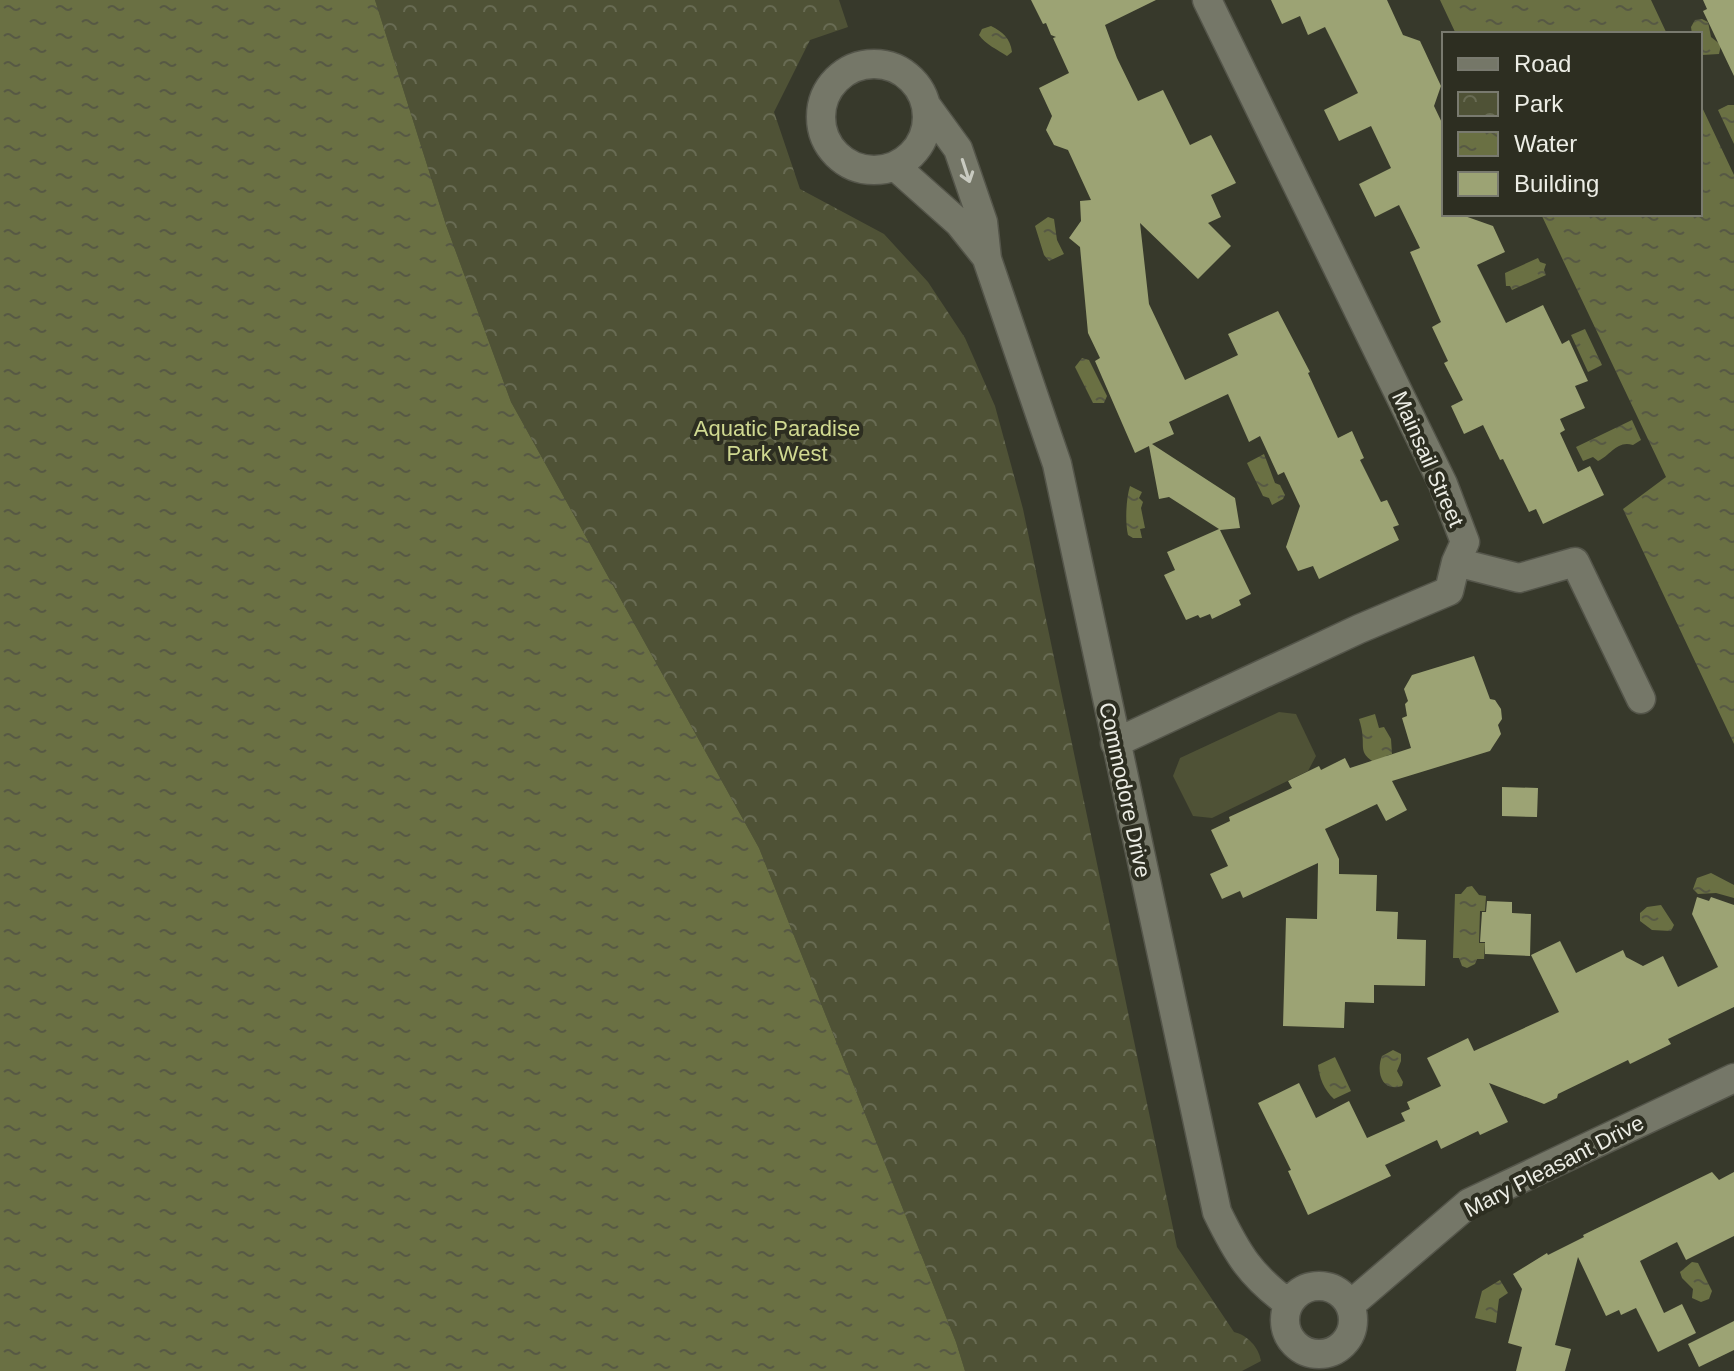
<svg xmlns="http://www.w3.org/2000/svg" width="1734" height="1371" font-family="Helvetica,sans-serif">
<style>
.grass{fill:#4f5236}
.park{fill:url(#park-crowns)}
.water{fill:url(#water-ripples)}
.building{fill:#9ca374}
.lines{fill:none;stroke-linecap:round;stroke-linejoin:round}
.minor-casing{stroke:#54554a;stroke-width:31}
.minor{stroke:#757768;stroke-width:28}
.oneway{stroke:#c8cac0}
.labels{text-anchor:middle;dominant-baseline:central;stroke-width:8;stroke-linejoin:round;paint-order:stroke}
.park-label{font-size:22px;fill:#d0d991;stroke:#2d2e21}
.street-label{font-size:22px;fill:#ecede5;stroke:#2d2e21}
</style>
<defs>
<pattern id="park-crowns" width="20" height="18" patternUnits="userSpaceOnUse" patternTransform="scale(2)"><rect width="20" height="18" fill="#4f5236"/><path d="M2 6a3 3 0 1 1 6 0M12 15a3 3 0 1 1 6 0" fill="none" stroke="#686b53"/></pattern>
<pattern id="water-ripples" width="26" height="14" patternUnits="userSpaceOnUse" patternTransform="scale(2)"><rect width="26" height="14" fill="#6a7043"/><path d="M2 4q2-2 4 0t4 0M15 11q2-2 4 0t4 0" fill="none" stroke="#575944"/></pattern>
</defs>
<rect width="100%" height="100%" fill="#37392b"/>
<path class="grass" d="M 1279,712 L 1296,714 L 1316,756 L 1308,771 L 1212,818 L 1193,816 L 1173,776 L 1180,758 Z"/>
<path class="park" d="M 375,0 L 839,0 L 848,27 L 810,40 L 774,112 L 800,189 L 884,234 L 928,282 L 965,338 L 995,406 L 1023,509 L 1177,1247 L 1234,1332 C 1247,1335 1259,1347 1261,1361 L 1242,1371 L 965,1371 L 956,1342 L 759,848 L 511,402 L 446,225 Z"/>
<path class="water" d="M 0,0 L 375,0 L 446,225 L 511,402 L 759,848 L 956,1342 L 965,1371 L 0,1371 Z
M 1440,0 L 1651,0 L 1667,34 L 1456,34 Z
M 1702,19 L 1708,22 L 1711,37 L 1721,45 L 1719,54 L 1702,55 L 1700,34 L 1692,34 L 1691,27 L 1695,20 Z
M 991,26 C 1003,32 1010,38 1012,52 L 1007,56 C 998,50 985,44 979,35 L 982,29 Z
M 1700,103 L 1734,175 L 1734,744 L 1623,509 L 1666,477 L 1541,214 L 1700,214 Z
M 1728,105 L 1734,105 L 1734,144 L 1718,110 Z
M 1048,217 L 1054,219 L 1057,240 L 1064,254 L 1049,261 L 1044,255 L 1035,226 Z
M 1538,258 L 1540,262 L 1546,264 L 1544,270 L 1546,275 L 1512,290 L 1510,286 L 1506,286 L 1505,273 Z
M 1585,329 L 1602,365 L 1588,372 L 1571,335 Z
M 1082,358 L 1089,360 L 1107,396 L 1104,403 L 1093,403 L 1075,367 Z
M 1632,420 L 1641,440 L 1633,445 C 1617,440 1611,455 1598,461 L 1593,457 L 1583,461 L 1576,447 Z
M 1264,454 L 1275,483 L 1280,485 L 1285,495 L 1283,499 L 1272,505 L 1269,498 L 1263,496 L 1247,463 Z
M 1130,486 L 1142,492 L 1139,498 L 1143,502 L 1141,508 L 1145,528 L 1140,529 L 1142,538 L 1133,538 L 1128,535 C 1125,522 1126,499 1130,486 Z
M 1375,714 L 1379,728 L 1384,727 L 1391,739 L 1392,754 L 1386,756 L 1391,772 C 1349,750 1370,753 1359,719 Z
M 1711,873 L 1734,885 L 1734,898 L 1716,893 L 1698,894 L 1693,889 L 1697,878 Z
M 1472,886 L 1479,895 L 1486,896 L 1485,911 L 1480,911 L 1479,943 L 1485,943 L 1484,959 L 1477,959 L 1475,964 L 1467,968 L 1462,966 L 1459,958 L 1453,958 L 1455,894 L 1461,894 L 1467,887 Z
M 1661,905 L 1674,925 L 1671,931 L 1652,930 L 1640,921 L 1640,913 L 1647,907 Z
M 1393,1050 L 1401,1054 L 1401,1061 L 1397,1071 L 1403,1082 L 1402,1086 C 1381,1093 1376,1071 1382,1056 Z
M 1335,1057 L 1351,1091 L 1334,1099 C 1324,1090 1319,1077 1318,1065 Z
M 1692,1262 L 1698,1263 L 1712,1291 L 1709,1299 L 1701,1302 L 1692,1298 L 1693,1289 L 1682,1278 L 1680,1272 Z
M 1500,1280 L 1508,1293 L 1499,1299 L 1496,1323 L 1475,1318 L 1482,1291 Z"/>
<path class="building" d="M 1031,0 L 1156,0 L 1105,25 L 1117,58 L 1138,101 L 1163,90 L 1190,145 L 1211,135 L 1236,183 L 1211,195 L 1221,217 L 1208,223 L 1231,246 L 1198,279 L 1140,223 L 1149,304 L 1185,380 L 1238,355 L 1228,334 L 1278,311 L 1310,372 L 1308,373 L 1338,438 L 1352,431 L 1364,458 L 1360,460 L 1381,502 L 1387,500 L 1399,525 L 1393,527 L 1399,540 L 1319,579 L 1313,566 L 1298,571 L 1286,547 L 1300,506 L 1284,472 L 1278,475 L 1260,436 L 1249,442 L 1228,394 L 1169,422 L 1174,434 L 1152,444 L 1235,498 L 1240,528 L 1220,530 L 1251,594 L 1239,600 L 1241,605 L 1212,619 L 1210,614 L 1200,618 L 1198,615 L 1186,620 L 1164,575 L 1175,570 L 1167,552 L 1219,529 L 1169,497 L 1159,499 L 1149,446 L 1135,453 L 1095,361 L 1100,358 L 1088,333 L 1080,247 L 1069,238 L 1081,221 L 1080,201 L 1091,200 L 1068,150 L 1054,145 L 1046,130 L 1052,116 L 1039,88 L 1069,73 L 1053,38 L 1056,37 L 1051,35 L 1046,23 L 1043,24 Z
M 1271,0 L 1387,0 L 1403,35 L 1420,41 L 1441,86 L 1434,106 L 1444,127 L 1444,214 L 1459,214 L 1493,226 L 1505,252 L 1477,265 L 1506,323 L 1543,305 L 1562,344 L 1569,340 L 1588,381 L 1575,386 L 1585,408 L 1560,419 L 1565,430 L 1560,433 L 1578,472 L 1590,466 L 1604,495 L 1543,524 L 1536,509 L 1529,512 L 1503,459 L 1500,460 L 1483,425 L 1464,434 L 1451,406 L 1463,400 L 1444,363 L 1448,361 L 1432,327 L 1441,322 L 1410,252 L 1420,248 L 1399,205 L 1375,217 L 1359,184 L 1391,168 L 1371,126 L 1339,141 L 1324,110 L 1358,93 L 1325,27 L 1308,35 L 1300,16 L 1282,24 Z
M 1703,0 L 1734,0 L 1734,76 L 1703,11 L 1707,9 Z
M 1474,656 L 1490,699 L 1495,700 L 1501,709 L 1502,719 L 1498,725 L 1501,734 L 1490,751 L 1392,781 L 1407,810 L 1386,821 L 1377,804 L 1325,829 L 1339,859 L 1339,874 L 1377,875 L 1376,911 L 1398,912 L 1397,939 L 1426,940 L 1425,986 L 1374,985 L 1374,1003 L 1345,1002 L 1344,1028 L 1283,1026 L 1286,918 L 1317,919 L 1318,863 L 1243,898 L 1240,891 L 1222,899 L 1210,874 L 1228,866 L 1211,830 L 1230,821 L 1229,817 L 1292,788 L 1288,781 L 1319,766 L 1321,770 L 1345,758 L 1350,768 L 1411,748 L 1402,718 L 1407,716 L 1405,704 L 1408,701 L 1404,689 L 1412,675 Z
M 1502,787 L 1538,788 L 1537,817 L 1502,816 Z
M 1697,897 L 1709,901 L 1711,897 L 1734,905 L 1734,1007 L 1668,1039 L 1671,1044 L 1630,1064 L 1628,1060 L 1558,1094 L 1557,1098 L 1544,1104 L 1489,1083 L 1508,1122 L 1480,1135 L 1478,1131 L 1441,1149 L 1437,1140 L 1385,1165 L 1391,1176 L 1308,1215 L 1288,1171 L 1291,1170 L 1258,1103 L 1299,1083 L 1316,1118 L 1349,1101 L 1367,1138 L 1405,1121 L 1401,1113 L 1410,1109 L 1407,1102 L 1441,1086 L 1427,1058 L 1468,1038 L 1474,1051 L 1559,1012 L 1531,955 L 1560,941 L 1576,973 L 1623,950 L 1626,957 L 1643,966 L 1663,956 L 1678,987 L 1718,967 L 1692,914 Z
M 1487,901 L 1512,902 L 1512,913 L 1531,914 L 1530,956 L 1485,954 L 1485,942 L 1480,942 L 1482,912 L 1486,912 Z
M 1712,1172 L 1719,1180 L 1734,1172 L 1734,1236 L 1686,1260 L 1677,1242 L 1640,1261 L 1664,1313 L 1682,1304 L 1696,1333 L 1658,1352 L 1636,1308 L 1621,1315 L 1619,1310 L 1606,1316 L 1578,1257 L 1555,1345 L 1571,1349 L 1565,1371 L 1516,1371 L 1522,1347 L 1508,1343 L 1522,1289 L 1513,1274 L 1547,1253 L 1548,1255 L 1584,1237 L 1583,1235 Z
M 1734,1321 L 1734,1350 L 1699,1367 L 1688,1344 Z"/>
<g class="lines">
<g class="minor-casing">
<path id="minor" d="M821 117a53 53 0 1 1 106 0a53 53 0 1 1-106 0Z
M 926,105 L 958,149 L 983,222 L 987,259 L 1057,464 L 1217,1212 C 1238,1255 1250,1275 1289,1304
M 895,166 L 959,223 L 987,258
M 1456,562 L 1519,578 L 1575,562 L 1641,699
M 1115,743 L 1359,629 L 1449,591 L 1456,562 L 1465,542 L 1443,484 L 1207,0
M1285 1320a34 34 0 1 1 68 0a34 34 0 1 1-68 0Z
M 1350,1305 L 1469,1203 L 1734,1078"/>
</g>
<use href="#minor" class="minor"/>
</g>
<defs><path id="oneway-shaft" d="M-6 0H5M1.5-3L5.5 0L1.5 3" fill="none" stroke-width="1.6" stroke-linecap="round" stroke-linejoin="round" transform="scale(2)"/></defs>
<use class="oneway" href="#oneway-shaft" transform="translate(966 171) rotate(72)"/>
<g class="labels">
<g class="park-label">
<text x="777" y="428">Aquatic Paradise<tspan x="777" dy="25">Park West</tspan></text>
</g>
<g class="street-label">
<text transform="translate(1428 459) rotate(66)">Mainsail Street</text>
<text transform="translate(1125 790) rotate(78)">Commodore Drive</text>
<text transform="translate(1554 1166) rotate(-27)">Mary Pleasant Drive</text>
</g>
</g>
<rect x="1442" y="32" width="260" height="184" fill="#2d2e21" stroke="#797a6f" stroke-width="2"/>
<rect x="1458" y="58" width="40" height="12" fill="#757768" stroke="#797a6f" stroke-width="2"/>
<text x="1514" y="72" font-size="24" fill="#ecede5">Road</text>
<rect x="1458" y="92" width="40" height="24" fill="url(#park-crowns)" stroke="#797a6f" stroke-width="2"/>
<text x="1514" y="112" font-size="24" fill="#ecede5">Park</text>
<rect x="1458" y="132" width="40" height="24" fill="url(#water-ripples)" stroke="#797a6f" stroke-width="2"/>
<text x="1514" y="152" font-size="24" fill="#ecede5">Water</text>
<rect x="1458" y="172" width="40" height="24" fill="#9ca374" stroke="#797a6f" stroke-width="2"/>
<text x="1514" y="192" font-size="24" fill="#ecede5">Building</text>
</svg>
